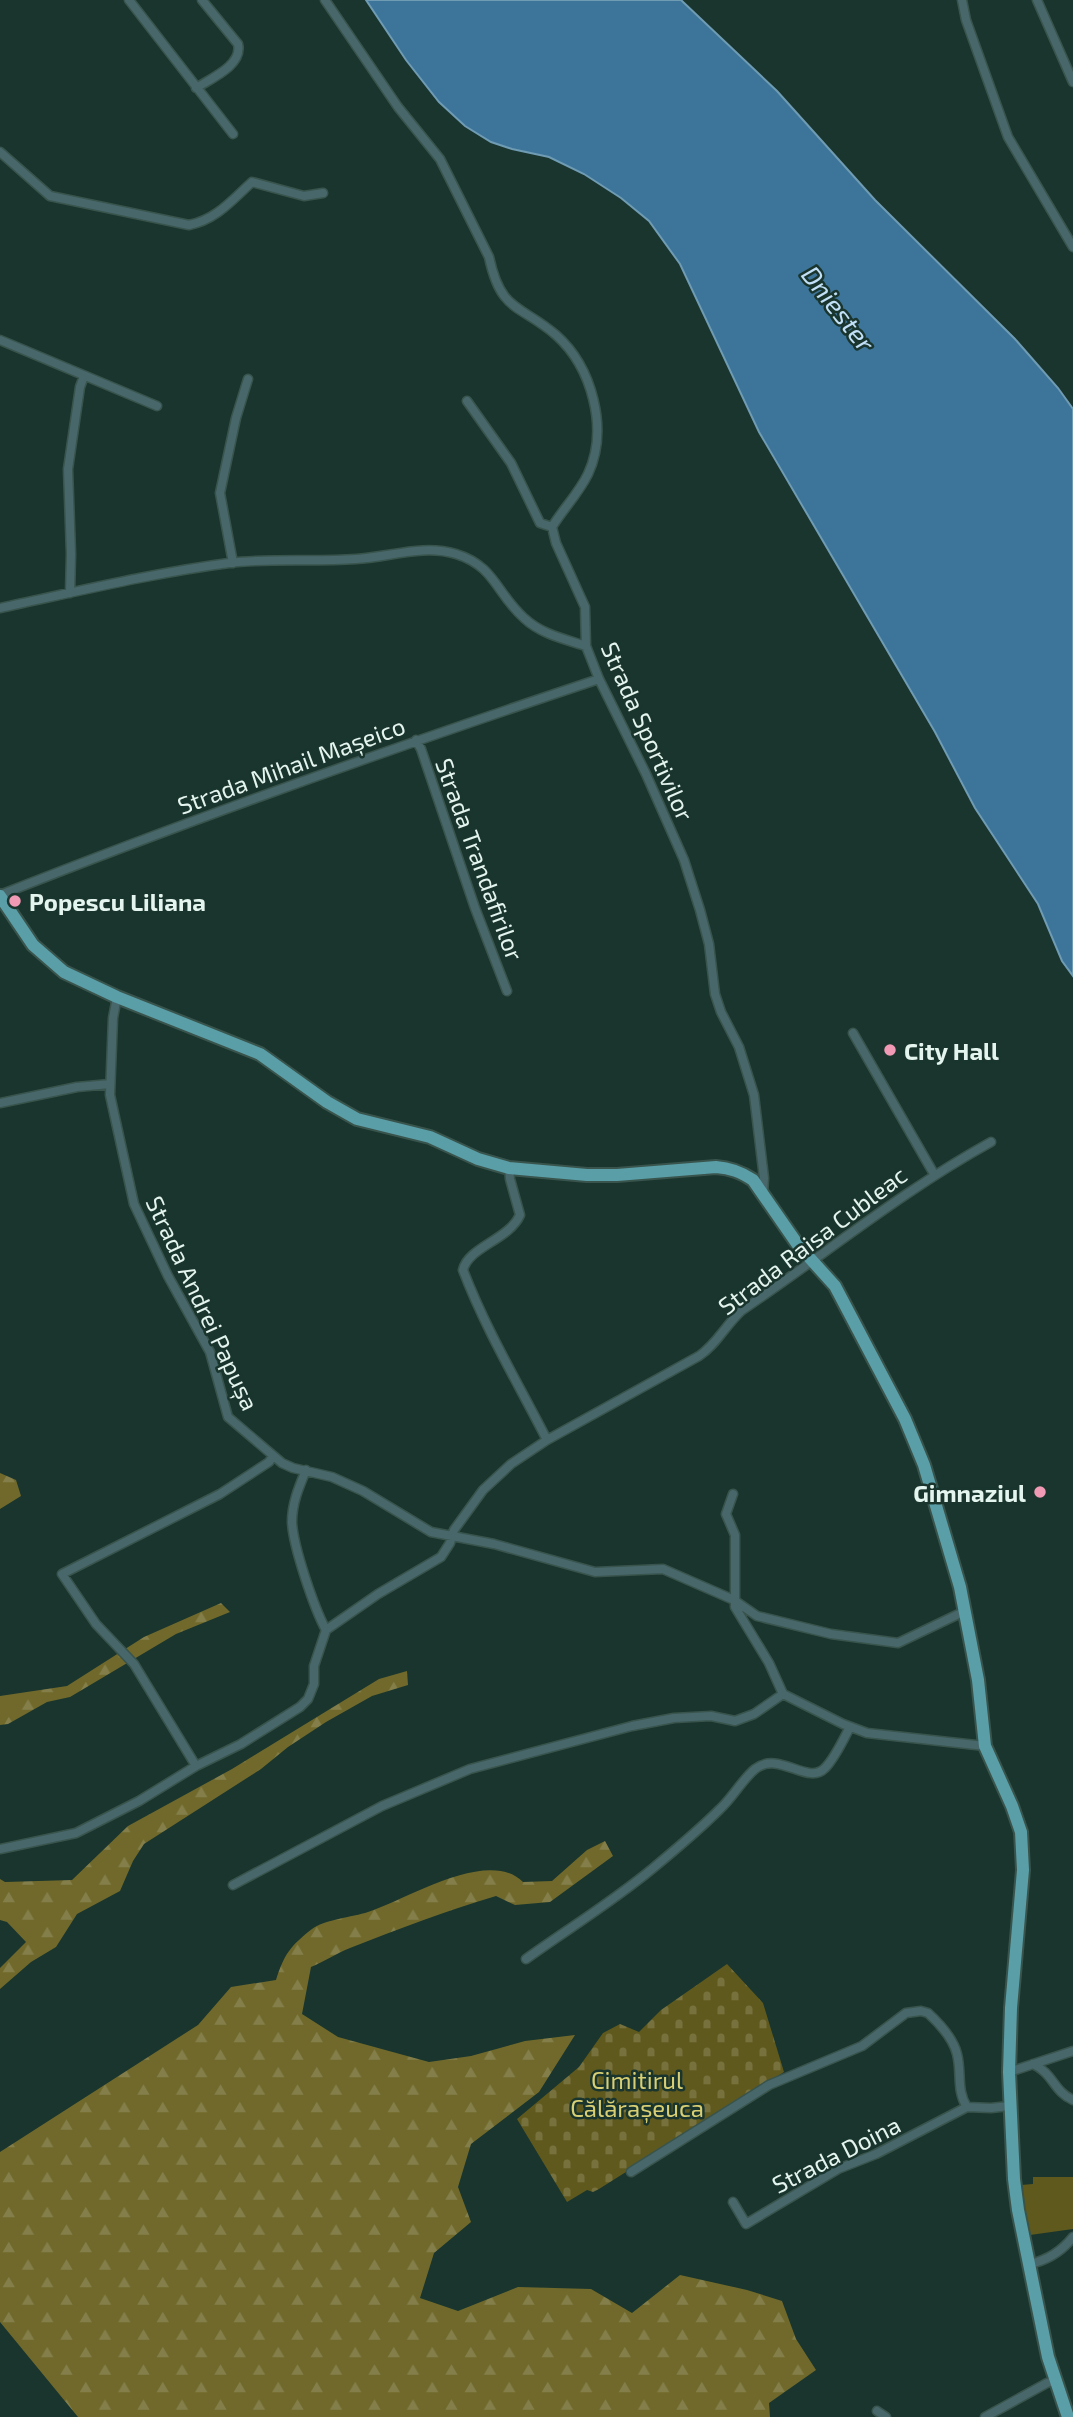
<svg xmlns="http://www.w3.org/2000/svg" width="1073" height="2417" font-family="'Exo 2',sans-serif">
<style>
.grass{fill:#60591d}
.forest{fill:url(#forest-firs)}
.cemetery{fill:url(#cemetery-stones)}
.water{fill:#3d759a;stroke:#6f9bb3;stroke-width:2}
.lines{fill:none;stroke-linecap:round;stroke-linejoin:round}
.minor-casing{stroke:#39544c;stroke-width:11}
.primary-casing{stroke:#39544c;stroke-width:16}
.minor{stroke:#48676b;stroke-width:8}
.primary{stroke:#5a9ea7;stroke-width:12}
.poi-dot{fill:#f09ab5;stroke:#19352d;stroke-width:2.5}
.labels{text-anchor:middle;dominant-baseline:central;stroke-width:5;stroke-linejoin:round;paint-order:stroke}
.street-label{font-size:24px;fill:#e4f4ee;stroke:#19352d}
.poi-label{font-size:24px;font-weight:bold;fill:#e4f4ee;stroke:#19352d;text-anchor:start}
.park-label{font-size:24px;fill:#d8ce73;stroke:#19352d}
.water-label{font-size:26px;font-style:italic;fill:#c1e0f7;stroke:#19352d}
</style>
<defs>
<pattern id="forest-firs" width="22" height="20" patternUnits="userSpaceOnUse" patternTransform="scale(1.75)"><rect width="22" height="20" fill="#70692b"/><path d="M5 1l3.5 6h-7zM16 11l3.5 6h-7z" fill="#847f4a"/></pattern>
<pattern id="cemetery-stones" width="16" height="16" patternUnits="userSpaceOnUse" patternTransform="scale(1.75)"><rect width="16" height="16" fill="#60591d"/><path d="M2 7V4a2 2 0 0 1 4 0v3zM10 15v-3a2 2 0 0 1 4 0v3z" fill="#77713e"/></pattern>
</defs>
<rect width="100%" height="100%" fill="#19352d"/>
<path class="grass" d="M 1033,2177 L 1073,2177 L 1073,2229 L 1030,2235 L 1022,2209 L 1021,2185 L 1033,2184 Z"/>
<path class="forest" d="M 0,1473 L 16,1480 L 21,1496 L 0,1509 Z
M 221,1603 L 230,1612 L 176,1634 L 70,1697 L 47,1702 L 8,1724 L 0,1725 L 0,1696 L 67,1686 L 144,1637 Z
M 407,1671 L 408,1685 L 372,1696 L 326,1722 L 288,1747 L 261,1769 L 144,1844 L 133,1861 L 120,1891 L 77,1914 L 56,1947 L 31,1962 L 0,1989 L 0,1968 L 26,1942 L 7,1922 L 0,1920 L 0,1879 L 5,1882 L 72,1880 L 128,1826 L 232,1769 L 379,1679 Z
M 605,1841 L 613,1856 L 550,1902 L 515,1905 L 496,1896 C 446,1911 398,1929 350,1948 C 337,1953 325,1961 311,1967 L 302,2014 L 338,2037 L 429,2062 L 471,2056 L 525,2041 L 575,2035 L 539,2092 L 471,2144 L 458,2187 L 471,2222 L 434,2253 L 420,2298 L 458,2311 L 518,2287 L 591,2289 L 632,2313 L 680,2275 L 747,2290 L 782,2301 L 796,2339 L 816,2370 L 769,2403 L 770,2417 L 78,2417 L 0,2322 L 0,2152 L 198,2025 L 231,1987 L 276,1980 C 284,1955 290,1946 312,1929 C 323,1920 353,1917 368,1912 C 406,1900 488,1847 523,1882 L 552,1881 L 587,1850 Z"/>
<path class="cemetery" d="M 727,1964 L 763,2003 L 784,2072 L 599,2189 L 593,2192 L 587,2190 L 567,2202 L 517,2119 L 579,2067 L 603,2033 L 620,2024 L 639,2032 L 661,2010 Z"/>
<path class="water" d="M 366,0 L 681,0 L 777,91 L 875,200 L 1015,339 L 1058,388 L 1073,409 L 1073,976 L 1062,961 L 1038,904 L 975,808 L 935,732 L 759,432 L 680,264 L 649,221 L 621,198 L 584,174 L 549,157 L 512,149 L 491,142 L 465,126 L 439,102 L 406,60 Z"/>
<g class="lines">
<g class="minor-casing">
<path id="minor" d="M 129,0 L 233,134
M 325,0 L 398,107 L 440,159 L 489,257 C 501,313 520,304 556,335 C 592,367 609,429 588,474 C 579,493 563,509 552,527 L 556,543 L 585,607 L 586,646 L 599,679 L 646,774 L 684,860 L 700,910 L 709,944 L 715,994 L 721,1012 L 739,1047 L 754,1095 L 764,1178 L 763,1195
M 962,0 L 966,20 L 1008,137 L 1073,247
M 1037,0 L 1073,82
M 196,88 C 212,78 243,65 238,44 L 202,0
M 0,152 L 50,196 L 189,225 C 216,220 232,200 252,182 L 304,196 L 323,193
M 0,340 L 157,406
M 467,401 L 511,463 L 540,523 L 552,527
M 233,563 L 220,493 L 236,418 L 248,379
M 70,593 L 71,554 L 68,469 L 80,387 L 84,376
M 0,608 C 75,592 153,573 229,563 C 269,558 315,562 356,559 C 390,557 423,544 456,554 C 495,566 496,593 524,618 C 541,634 564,639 586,646
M 416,740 L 421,749 L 475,908 L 507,991
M 0,895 C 197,817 398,746 599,679
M 117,997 L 113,1018 L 110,1095 L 134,1204 L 168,1276 L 210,1352 L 228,1417 L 282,1463 L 293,1468 L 332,1477 L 363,1491 L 431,1532 L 494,1544 L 595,1572 L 663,1569 L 734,1600 L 757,1616 L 831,1634 L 898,1643 L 965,1611
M 853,1033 L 934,1174
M 0,1103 L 77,1087 L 110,1084
M 509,1168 L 510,1179 L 520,1215 C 509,1240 468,1247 463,1270 C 486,1330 518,1383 547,1440
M 306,1470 C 299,1487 292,1503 292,1522 C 293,1546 314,1608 326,1630
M 733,1494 L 726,1514 L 735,1535 L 735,1607 L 769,1663 L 783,1694 L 843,1724 L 867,1733 L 985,1746
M 196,1766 L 134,1664 L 96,1624 L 62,1574 L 220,1494 L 269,1462 L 273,1456
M 0,1849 L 76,1833 L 139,1801 L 196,1766 L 241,1744 L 300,1707 L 308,1699 L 314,1684 L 314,1666 L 326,1630 L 378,1594 L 441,1557 L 450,1543 L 454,1530 L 483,1490 L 511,1464 L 547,1440 L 699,1356 C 716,1345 725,1326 741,1311 C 824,1255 902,1191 991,1142
M 233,1885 L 382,1806 L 470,1769 L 632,1726 L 674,1718 L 711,1716 L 735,1721 L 754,1714 L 783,1694
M 526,1959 C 568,1929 612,1902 652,1869 C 675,1850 699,1830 720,1809 C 733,1797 742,1780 755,1769 C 779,1750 808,1786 825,1768 C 835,1758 843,1740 850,1727
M 1033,2064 C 1054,2074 1053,2091 1073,2100
M 1009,2072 L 1073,2051
M 967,2107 L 991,2108 L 1009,2106
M 631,2172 L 769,2085 L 862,2046 L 906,2013 L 921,2011 L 928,2013 C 940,2024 953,2038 957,2054 C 962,2073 956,2090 967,2107
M 733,2202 L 746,2224 L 838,2169 L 876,2154 L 967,2107
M 1030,2264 C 1048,2260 1062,2251 1073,2237
M 877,2411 L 886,2417
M 985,2417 L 1047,2383 L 1054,2381"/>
</g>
<g class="primary-casing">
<path id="primary" d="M 0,896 L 33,945 L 64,972 L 117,997 L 260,1054 L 327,1102 L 357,1119 L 430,1137 L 478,1159 L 509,1168 L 587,1175 L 617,1175 L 716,1167 C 731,1168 741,1172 753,1180 L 798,1245 L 835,1286 L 905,1419 L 924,1465 L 960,1587 L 978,1680 L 985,1746 L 1012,1806 L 1021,1832 L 1023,1870 L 1011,2008 L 1009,2072 L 1014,2179 L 1018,2210 L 1048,2357 L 1068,2417"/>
</g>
<use href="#minor" class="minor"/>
<use href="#primary" class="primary"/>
</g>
<g class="poi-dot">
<circle cx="15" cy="901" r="7"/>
<circle cx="890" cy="1050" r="7"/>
<circle cx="1040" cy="1492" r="7"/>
</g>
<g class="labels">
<g class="street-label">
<text transform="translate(648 731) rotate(66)">Strada Sportivilor</text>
<text transform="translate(291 765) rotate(-20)">Strada Mihail Mașeico</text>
<text transform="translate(480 859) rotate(70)">Strada Trandafirilor</text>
<text transform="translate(812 1240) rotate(-37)">Strada Raisa Cubleac</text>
<text transform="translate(203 1303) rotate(65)">Strada Andrei Papușa</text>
<text transform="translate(836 2154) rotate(-27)">Strada Doina</text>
</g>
<g class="poi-label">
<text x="29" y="901">Popescu Liliana</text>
<text x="904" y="1050">City Hall</text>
<text x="1026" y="1492" text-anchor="end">Gimnaziul</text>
</g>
<g class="park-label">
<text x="637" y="2079">Cimitirul<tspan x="637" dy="28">Călărașeuca</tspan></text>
</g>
<g class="water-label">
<text transform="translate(839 308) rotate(52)">Dniester</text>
</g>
</g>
</svg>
